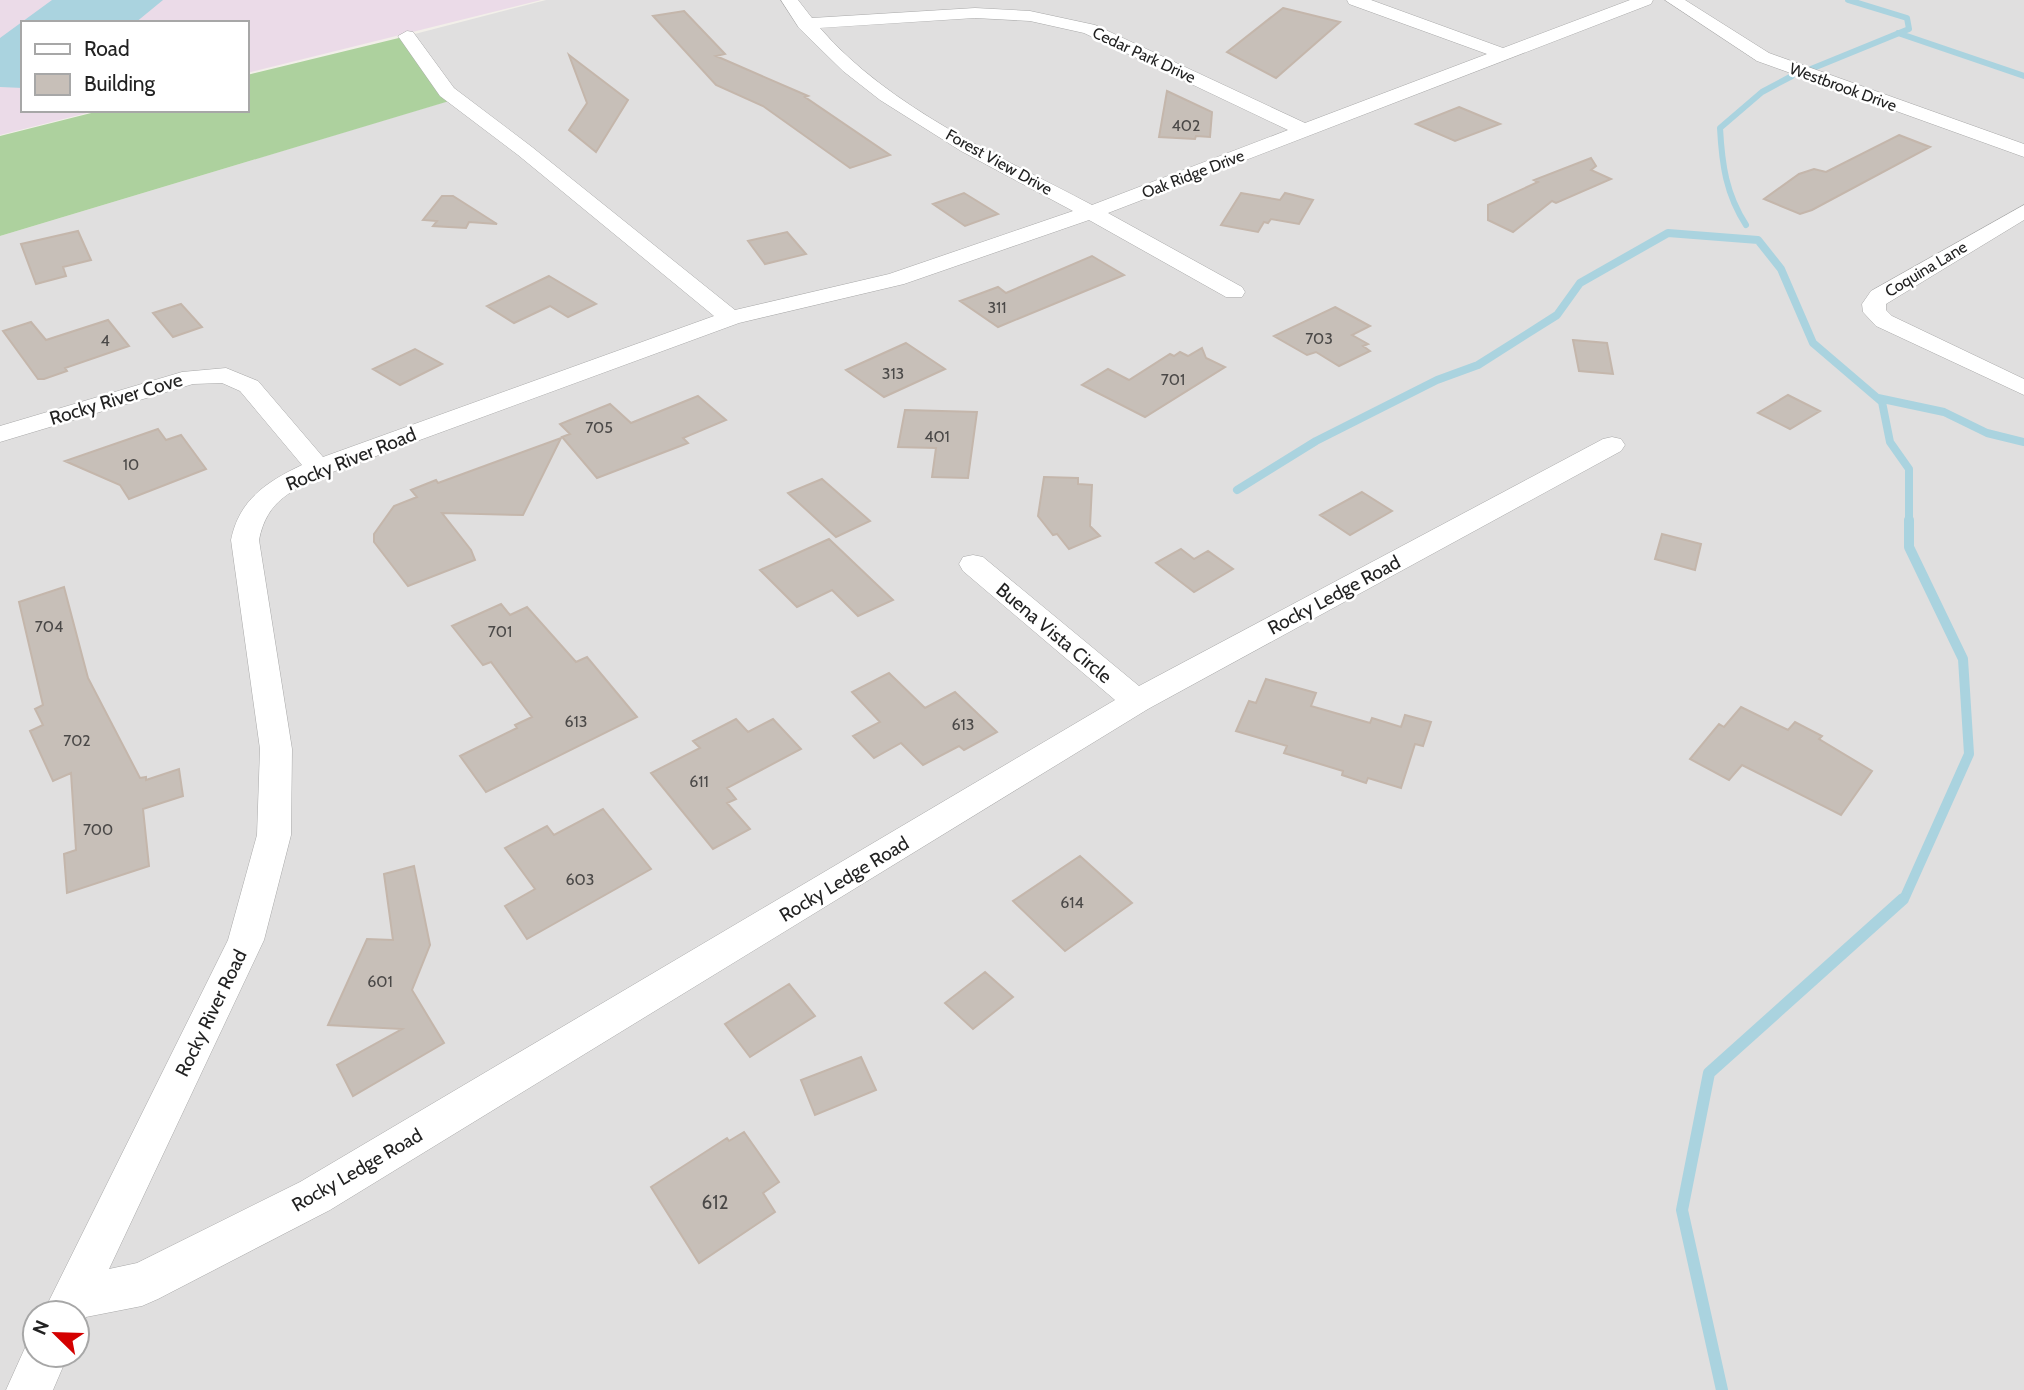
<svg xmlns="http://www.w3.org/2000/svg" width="2024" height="1390" font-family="Cabin,sans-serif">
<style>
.residential{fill:#e0dfdf;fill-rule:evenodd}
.industrial{fill:#ebdbe8}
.forest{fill:#add19e}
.water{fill:#aad3df}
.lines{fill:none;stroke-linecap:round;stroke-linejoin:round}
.stream-far3{stroke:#aad3df;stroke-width:6}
.stream-far2{stroke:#aad3df;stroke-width:8}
.stream-far1{stroke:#aad3df;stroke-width:10}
.stream{stroke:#aad3df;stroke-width:12}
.building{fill:#c7bfb8;stroke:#c4b6ab;stroke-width:2}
.street-casing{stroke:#a9a9a9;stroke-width:1}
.street{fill:#fff;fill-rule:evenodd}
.labels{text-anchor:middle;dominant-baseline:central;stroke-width:5;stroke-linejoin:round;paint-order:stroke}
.far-street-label{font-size:16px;fill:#222;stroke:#fff}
.number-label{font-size:16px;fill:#4b4948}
.street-label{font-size:19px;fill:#222;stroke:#fff}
.near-number-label{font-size:19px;fill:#4b4948}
</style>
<rect width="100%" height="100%" fill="#f2efe9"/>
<path class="residential" d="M 546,0 L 2024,0 L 2024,1390 L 0,1390 L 0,236 L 455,99 L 407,36 ZM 35,1313 L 77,1313 L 77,1355 L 35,1355 Z"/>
<path class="industrial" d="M 0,0 L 541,0 L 247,73 L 247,23 L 23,23 L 23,110 L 99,110 L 0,135 Z"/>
<path class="forest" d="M 407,36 L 456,99 L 0,236 L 0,136 L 103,110 L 247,110 L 247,75 Z"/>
<path class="water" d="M 52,0 L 163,0 L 135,23 L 23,23 L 23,88 L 0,87 L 0,38 Z"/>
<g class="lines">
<path class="stream-far3" d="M 1898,33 L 2024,76
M 1811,69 L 1909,29 L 1907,18 L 1848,0
M 1746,225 C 1726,194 1722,165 1720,128 L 1762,92 L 1792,76"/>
<path class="stream-far2" d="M 1878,398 L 1944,412 L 1987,433 L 2024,442
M 1237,490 L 1316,441 L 1437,380 L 1478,365 L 1557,315 L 1580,283 L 1668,233 L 1758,240 L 1781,269 L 1813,343 L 1882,402 L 1890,442 L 1909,469 L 1909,521"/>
<path class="stream-far1" d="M 1901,901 L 1905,897 L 1969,754 L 1963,659 L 1909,547 L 1909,520"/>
<path class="stream" d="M 1722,1390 L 1682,1210 L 1709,1073 L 1903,899"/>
</g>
<path class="building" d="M 1283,8 L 1340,22 L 1276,78 L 1227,52 Z
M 684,11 L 725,54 L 716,56 L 808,96 L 805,97 L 890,155 L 850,168 L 763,106 L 716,85 L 653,16 Z
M 569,55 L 628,100 L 596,152 L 569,130 L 587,103 Z
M 1167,91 L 1212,112 L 1210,137 L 1196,136 L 1195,139 L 1159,137 Z
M 1459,107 L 1500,124 L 1455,141 L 1416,124 Z
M 1899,135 L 1930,147 L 1812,210 L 1800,214 L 1764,199 L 1799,174 L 1814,169 L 1826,172 Z
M 1591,158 L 1596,166 L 1591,170 L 1611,179 L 1556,203 L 1552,201 L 1513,232 L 1488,220 L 1488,205 L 1538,182 L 1534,180 Z
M 964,193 L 998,214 L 965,226 L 933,204 Z
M 1241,193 L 1280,200 L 1285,193 L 1313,200 L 1299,224 L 1271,219 L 1268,223 L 1264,222 L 1258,232 L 1221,225 Z
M 442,196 L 453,196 L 497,224 L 469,222 L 466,228 L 433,226 L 437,221 L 423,220 Z
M 78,231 L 91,260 L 63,267 L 66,276 L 36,284 L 21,244 Z
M 787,232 L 806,254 L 765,264 L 748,241 Z
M 1092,256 L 1124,275 L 998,327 L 960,301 L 998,287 L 1006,293 Z
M 549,276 L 596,304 L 568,317 L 550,306 L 514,323 L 487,306 Z
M 181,304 L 202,327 L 173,337 L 153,313 Z
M 1335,307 L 1370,326 L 1352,335 L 1368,344 L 1363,346 L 1370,351 L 1339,366 L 1316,352 L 1307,355 L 1274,336 Z
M 108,320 L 129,346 L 65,368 L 67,371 L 44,379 L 38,379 L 3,331 L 31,322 L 46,340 Z
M 1573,340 L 1607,343 L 1613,374 L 1579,371 Z
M 906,343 L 945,369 L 884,397 L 846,370 Z
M 1202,348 L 1206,358 L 1225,367 L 1145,417 L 1082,385 L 1108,369 L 1129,380 L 1170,354 L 1174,356 L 1180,352 L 1188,356 Z
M 415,349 L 442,364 L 400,385 L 373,369 Z
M 1788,395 L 1820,411 L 1790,429 L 1758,413 Z
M 698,396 L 726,420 L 683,438 L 688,443 L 597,478 L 562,437 L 570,434 L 560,424 L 610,404 L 631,423 Z
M 905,410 L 977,412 L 968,478 L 932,477 L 936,448 L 898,447 Z
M 158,429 L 166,440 L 181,435 L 206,469 L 129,499 L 120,485 L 65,461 Z
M 561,438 L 523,515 L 442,513 L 471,550 L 475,560 L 408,586 L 374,542 L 374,534 L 394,506 L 417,497 L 411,490 L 436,480 L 438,483 Z
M 1044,477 L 1078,478 L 1078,484 L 1092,485 L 1090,526 L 1100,536 L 1069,549 L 1057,534 L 1053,535 L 1038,516 Z
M 822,479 L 870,521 L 836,537 L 788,493 Z
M 1362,492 L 1392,511 L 1350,535 L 1320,515 Z
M 1662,534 L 1701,544 L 1695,570 L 1655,559 Z
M 829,539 L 893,600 L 858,616 L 832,590 L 797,607 L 760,570 Z
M 1181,549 L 1194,559 L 1208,551 L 1233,569 L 1194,592 L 1156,563 Z
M 64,587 L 88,678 L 140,778 L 146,777 L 146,780 L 179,769 L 183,796 L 143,809 L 149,866 L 67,893 L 64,854 L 76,850 L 71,773 L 53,781 L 30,731 L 43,725 L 35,709 L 43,705 L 19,602 Z
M 501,604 L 510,615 L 527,607 L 576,662 L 587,657 L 637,717 L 486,792 L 460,756 L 517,728 L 515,725 L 532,717 L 491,662 L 483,665 L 452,626 Z
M 889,673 L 925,708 L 955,692 L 997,732 L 964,750 L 959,746 L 923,765 L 901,743 L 874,758 L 853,736 L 880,722 L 852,692 Z
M 1266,679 L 1316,693 L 1311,706 L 1370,723 L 1372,718 L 1401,727 L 1405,715 L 1431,722 L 1423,746 L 1415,744 L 1401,788 L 1368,778 L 1366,783 L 1342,775 L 1343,771 L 1284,753 L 1287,746 L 1236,731 L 1249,701 L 1256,703 Z
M 1741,707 L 1788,730 L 1795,722 L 1822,736 L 1819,739 L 1872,771 L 1841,815 L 1742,765 L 1729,780 L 1690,759 L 1719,724 L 1724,727 Z
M 736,719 L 748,732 L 773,719 L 801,749 L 727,788 L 736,799 L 727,803 L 750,829 L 713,849 L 651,773 L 700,748 L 693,741 Z
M 603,809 L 651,869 L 527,939 L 505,906 L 535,889 L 505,848 L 547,826 L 554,835 Z
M 1080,856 L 1132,903 L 1065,951 L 1013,901 Z
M 414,866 L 430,945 L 412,990 L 444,1043 L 353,1096 L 337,1065 L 402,1029 L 328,1025 L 367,939 L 393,940 L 384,874 Z
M 985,972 L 1013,997 L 973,1029 L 945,1003 Z
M 789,984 L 815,1016 L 750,1057 L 725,1024 Z
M 861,1057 L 876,1090 L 815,1115 L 801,1080 Z
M 744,1132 L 779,1182 L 763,1193 L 775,1212 L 699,1263 L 651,1187 L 727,1138 L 729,1141 Z"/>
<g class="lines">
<g class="street-casing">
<path id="street" d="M 781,0 L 798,0 L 812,18 L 975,8 L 1030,11 L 1095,25 L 1305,123 L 1487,54 L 1349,4 L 1347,0 L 1371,0 L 1503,48 L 1630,0 L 1653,0 L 1651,4 L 1108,213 L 1242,287 L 1245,292 L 1242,297 L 1226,297 L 1089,220 L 904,284 L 739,323 L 327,474 C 293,490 267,499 259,540 L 292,749 L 291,835 L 264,940 L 109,1269 L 137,1263 L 300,1182 L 1115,700 L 963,571 L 959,564 L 963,557 L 973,555 L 983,557 L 1139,686 L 1603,439 L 1612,437 L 1621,439 L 1625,445 L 1621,451 L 1148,709 L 330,1210 L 158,1299 L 142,1306 L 86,1317 L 81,1329 L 77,1330 L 77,1313 L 43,1313 L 228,940 L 257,835 L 260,749 L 231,540 C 239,500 266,482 302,465 L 240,391 L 222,383 L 193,384 L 0,442 L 0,426 L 182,372 L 226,368 L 258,381 L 323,457 L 714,316 L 518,155 L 440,96 L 398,36 L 407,31 L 413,32 L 454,88 L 532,147 L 735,310 L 889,274 L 1073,211 L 961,151 L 880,100 L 843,71 L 799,28 ZM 975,18 L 1030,21 L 1084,33 L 1288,130 L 1092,205 C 1001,157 889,108 820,28 Z
M 1665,0 L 1685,0 L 1769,53 L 2024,144 L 2024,157 L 1757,61 Z
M 2024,205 L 2024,220 L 1886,304 L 1886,310 L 1892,316 L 2024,379 L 2024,395 L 1876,326 L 1863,312 L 1862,304 L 1871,291 Z
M 35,1336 L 35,1355 L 68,1355 L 53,1390 L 6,1390 L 29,1339 Z"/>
</g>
<use href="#street" class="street"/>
</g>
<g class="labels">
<g class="far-street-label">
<text transform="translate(1144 55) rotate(25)">Cedar Park Drive</text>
<text transform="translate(1843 87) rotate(20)">Westbrook Drive</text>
<text transform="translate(999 162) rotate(29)">Forest View Drive</text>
<text transform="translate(1193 174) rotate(-21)">Oak Ridge Drive</text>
<text transform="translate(1926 269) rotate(-31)">Coquina Lane</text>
</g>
<g class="number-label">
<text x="1186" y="125">402</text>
<text x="997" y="307">311</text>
<text x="1319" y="338">703</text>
<text x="105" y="340">4</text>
<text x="893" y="373">313</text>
<text x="1173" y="379">701</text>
<text x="599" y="427">705</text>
<text x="937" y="436">401</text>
<text x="131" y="464">10</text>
<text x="49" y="626">704</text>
<text x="500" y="631">701</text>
<text x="576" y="721">613</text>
<text x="963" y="724">613</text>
<text x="77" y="740">702</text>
<text x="699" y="781">611</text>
<text x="98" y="829">700</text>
<text x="580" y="879">603</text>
<text x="1072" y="902">614</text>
<text x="380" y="981">601</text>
</g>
<g class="street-label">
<text transform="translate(116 399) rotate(-17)">Rocky River Cove</text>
<text transform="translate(351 459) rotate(-22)">Rocky River Road</text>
<text transform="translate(1334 595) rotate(-28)">Rocky Ledge Road</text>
<text transform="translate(1054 633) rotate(40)">Buena Vista Circle</text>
<text transform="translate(844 879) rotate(-31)">Rocky Ledge Road</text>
<text transform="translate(211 1013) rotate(-64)">Rocky River Road</text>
<text transform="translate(357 1170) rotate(-30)">Rocky Ledge Road</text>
</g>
<g class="near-number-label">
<text x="715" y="1202">612</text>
</g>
</g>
<rect x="21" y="21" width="228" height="91" fill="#ffffff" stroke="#a7a7a7" stroke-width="2"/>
<rect x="35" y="44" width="35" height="10" fill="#ffffff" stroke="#a7a7a7" stroke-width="2"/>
<text x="84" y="56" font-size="21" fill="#222222">Road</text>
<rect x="35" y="74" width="35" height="21" fill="#c7bfb8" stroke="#a7a7a7" stroke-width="2"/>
<text x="84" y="91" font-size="21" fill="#222222">Building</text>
<g transform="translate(56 1334) rotate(293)"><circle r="33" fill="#ffffff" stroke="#a7a7a7" stroke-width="2"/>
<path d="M0-5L12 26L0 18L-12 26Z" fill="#d40000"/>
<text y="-10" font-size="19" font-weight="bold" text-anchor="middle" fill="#222222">N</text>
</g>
</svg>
